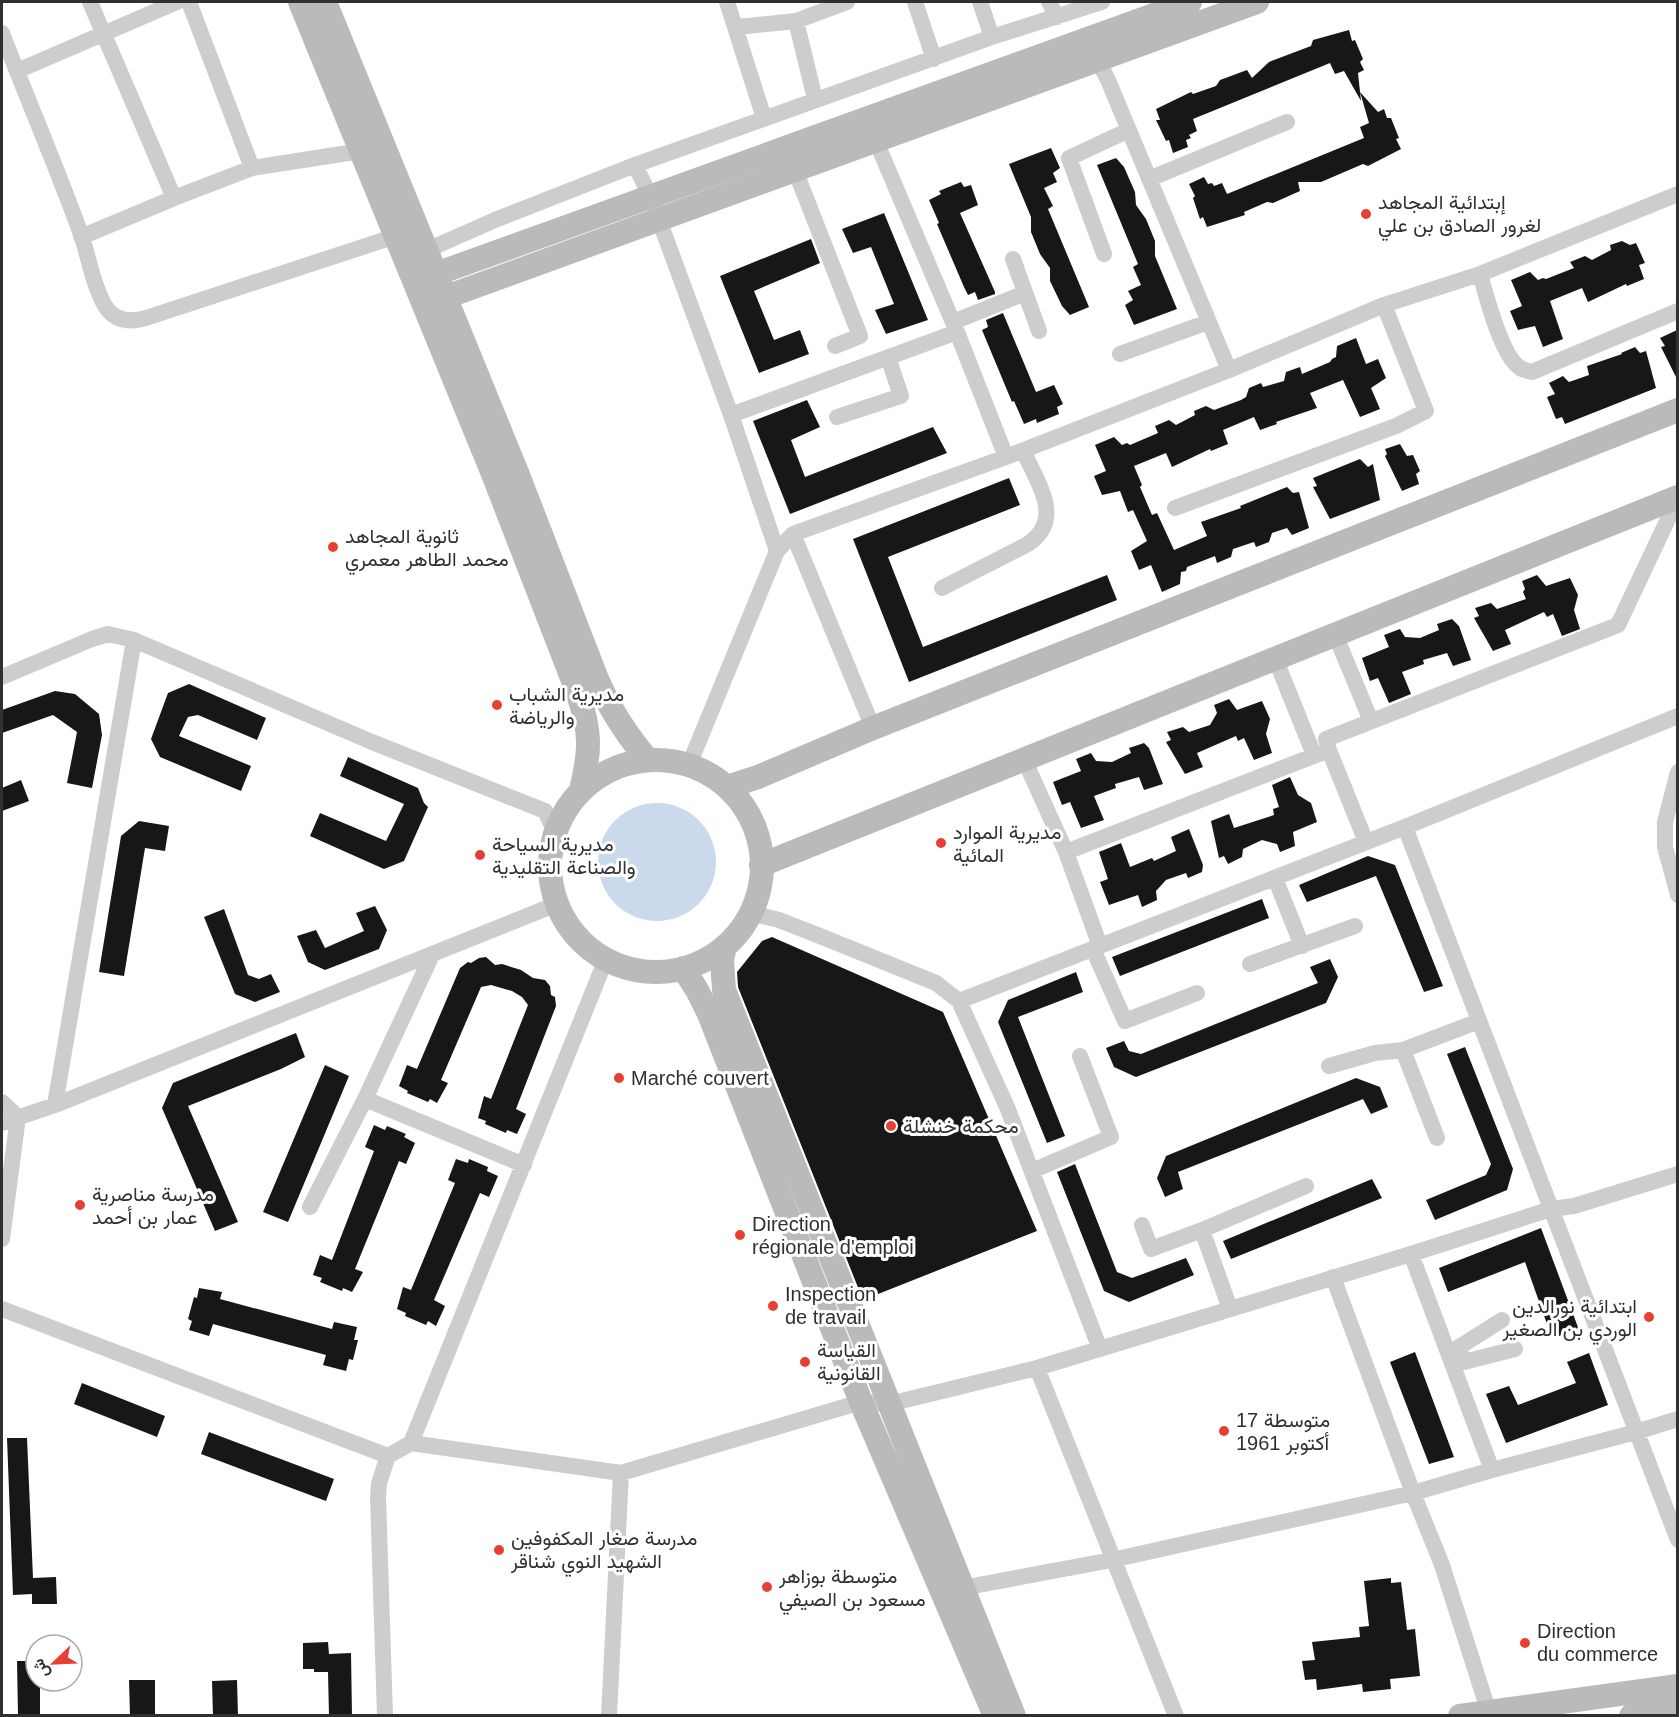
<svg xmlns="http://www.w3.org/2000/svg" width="1679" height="1717" font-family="Arial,Vazirmatn,sans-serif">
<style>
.water{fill:#cadaec}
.building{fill:#171717}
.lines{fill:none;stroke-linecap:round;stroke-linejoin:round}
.street{stroke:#cdcdcd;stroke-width:16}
.secondary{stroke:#bababa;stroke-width:24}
.poi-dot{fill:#e64033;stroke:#fff;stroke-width:2}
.labels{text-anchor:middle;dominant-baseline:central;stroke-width:6;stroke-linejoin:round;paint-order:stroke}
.poi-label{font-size:20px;fill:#303030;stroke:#fff;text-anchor:start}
</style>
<rect width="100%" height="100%" fill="#fff"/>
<path class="water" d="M598 862a59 59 0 1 1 118 0a59 59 0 1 1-118 0Z"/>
<path class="building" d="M 1349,30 L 1352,41 L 1355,40 L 1363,59 L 1360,62 L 1364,70 L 1358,73 L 1361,101 L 1344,71 L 1335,74 L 1330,63 L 1193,119 L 1197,131 L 1189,135 L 1191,138 L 1186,140 L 1188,147 L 1173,153 L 1169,140 L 1166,141 L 1156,120 L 1160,120 L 1156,109 L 1191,92 L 1193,94 L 1216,86 L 1220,80 L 1247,70 L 1252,78 L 1269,62 L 1311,46 L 1313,40 Z
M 1360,92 L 1378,112 L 1384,109 L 1387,118 L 1391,118 L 1399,138 L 1396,139 L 1401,149 L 1368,166 L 1363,164 L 1321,182 L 1298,182 L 1300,191 L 1273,203 L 1267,202 L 1244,212 L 1245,215 L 1207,227 L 1203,217 L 1200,219 L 1193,198 L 1195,196 L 1189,184 L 1204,177 L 1208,184 L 1212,183 L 1214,186 L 1222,183 L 1227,194 L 1364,138 L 1360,127 L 1369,123 Z
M 1051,148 L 1060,168 L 1053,173 L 1057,182 L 1044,188 L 1053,206 L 1048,209 L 1089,307 L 1070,315 L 1062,306 L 1050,281 L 1050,268 L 1040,254 L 1031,232 L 1031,217 L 1009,164 Z
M 1116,158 L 1124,167 L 1135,192 L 1136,205 L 1146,219 L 1155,241 L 1155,256 L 1177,309 L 1134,325 L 1125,305 L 1133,300 L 1128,291 L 1141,285 L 1133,267 L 1138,264 L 1097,165 Z
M 961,182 L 964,187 L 971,185 L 978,205 L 960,213 L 995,292 L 995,294 L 978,300 L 975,292 L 968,295 L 964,287 L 937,224 L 939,223 L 929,200 L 941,194 L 939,191 Z
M 884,213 L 928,320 L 886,334 L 875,310 L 894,304 L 871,247 L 853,253 L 842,229 Z
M 811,239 L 820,263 L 754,291 L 774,340 L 800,330 L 809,354 L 759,373 L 720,276 Z
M 1622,241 L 1630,245 L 1636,243 L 1645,263 L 1639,265 L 1644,279 L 1627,286 L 1626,284 L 1588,302 L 1582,288 L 1550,301 L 1563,339 L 1543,347 L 1535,326 L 1518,330 L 1510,311 L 1522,306 L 1511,280 L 1530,272 L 1538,280 L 1543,278 L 1546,279 L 1574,268 L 1570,262 L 1585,256 L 1592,260 L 1611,250 L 1610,245 Z
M 1003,313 L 1036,392 L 1054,385 L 1063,404 L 1057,407 L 1059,414 L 1037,423 L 1036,419 L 1024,424 L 1014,401 L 1012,402 L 982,330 L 988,327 L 986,320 Z
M 1677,330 L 1677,379 L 1661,347 L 1665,346 L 1660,338 Z
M 1356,338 L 1366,364 L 1378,359 L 1386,378 L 1371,388 L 1380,409 L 1360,417 L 1343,380 L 1310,393 L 1317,408 L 1276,422 L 1277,424 L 1260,430 L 1254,417 L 1223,430 L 1228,444 L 1211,451 L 1210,449 L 1172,467 L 1166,453 L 1134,466 L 1142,485 L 1140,487 L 1152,515 L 1157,513 L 1174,550 L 1207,536 L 1201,522 L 1241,508 L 1240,506 L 1287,487 L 1293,493 L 1299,492 L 1309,528 L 1292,535 L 1287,528 L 1272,533 L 1269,542 L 1256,547 L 1254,542 L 1233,549 L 1231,557 L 1217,563 L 1215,556 L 1187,567 L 1186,571 L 1181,572 L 1180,584 L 1162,592 L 1151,565 L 1139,570 L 1131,551 L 1147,541 L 1133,510 L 1128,512 L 1120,491 L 1102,495 L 1094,476 L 1106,471 L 1095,445 L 1114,437 L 1122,445 L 1127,443 L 1130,445 L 1158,433 L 1155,426 L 1169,420 L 1176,425 L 1195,415 L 1194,411 L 1206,406 L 1214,410 L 1241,400 L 1246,397 L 1249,388 L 1261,383 L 1263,387 L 1284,381 L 1286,372 L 1300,367 L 1302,374 L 1330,362 L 1332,359 L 1336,357 L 1337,346 Z
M 1635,347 L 1640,353 L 1646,351 L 1656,388 L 1565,424 L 1562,417 L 1556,419 L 1547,397 L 1555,394 L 1549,383 L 1563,376 L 1569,382 L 1589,375 L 1587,366 L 1622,354 L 1621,353 Z
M 807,400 L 820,427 L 791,440 L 805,477 L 933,427 L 947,453 L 790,514 L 753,421 Z
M 1400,444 L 1407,456 L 1413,455 L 1420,471 L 1416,474 L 1419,484 L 1402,491 L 1385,456 L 1387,454 L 1385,449 Z
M 1360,459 L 1368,467 L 1373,464 L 1380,500 L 1330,519 L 1313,487 L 1317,486 L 1313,478 Z
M 1009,478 L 1020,505 L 888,557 L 923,647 L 1107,575 L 1117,600 L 909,682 L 853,539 Z
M 1537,575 L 1546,586 L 1570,578 L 1578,595 L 1574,610 L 1580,629 L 1562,636 L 1553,614 L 1547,617 L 1544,612 L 1505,630 L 1511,644 L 1493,651 L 1474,618 L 1479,616 L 1475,608 L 1491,603 L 1497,609 L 1526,599 L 1523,592 L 1525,589 L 1522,581 Z
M 1452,619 L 1459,626 L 1471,660 L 1453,666 L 1447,653 L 1423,660 L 1424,664 L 1402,672 L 1411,694 L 1389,703 L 1378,678 L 1370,681 L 1362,658 L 1389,647 L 1384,635 L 1400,629 L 1405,637 L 1420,638 L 1439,630 L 1437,624 Z
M 189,684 L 266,718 L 257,740 L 198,715 L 188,717 L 179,736 L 251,766 L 241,791 L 160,757 L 151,739 L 168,693 Z
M 55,691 L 75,694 L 99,714 L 102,735 L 92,788 L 67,783 L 77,732 L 53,715 L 2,733 L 2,710 Z
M 1229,699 L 1237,710 L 1262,701 L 1270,719 L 1266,734 L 1272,753 L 1254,760 L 1244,738 L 1238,741 L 1236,736 L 1197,753 L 1203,767 L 1185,774 L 1166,742 L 1171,740 L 1167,732 L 1183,727 L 1189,732 L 1210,725 L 1217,713 L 1214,705 Z
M 1144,743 L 1149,748 L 1163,784 L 1144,790 L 1139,777 L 1115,784 L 1116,788 L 1094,796 L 1104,820 L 1081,828 L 1070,802 L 1062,805 L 1053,782 L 1081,771 L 1076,759 L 1091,753 L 1096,761 L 1112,762 L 1131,753 L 1129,748 Z
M 348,757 L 418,788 L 424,803 L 428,807 L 404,861 L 384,869 L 310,836 L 320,813 L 386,841 L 404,804 L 340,776 Z
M 1290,777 L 1298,795 L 1311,803 L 1317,822 L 1293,832 L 1295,846 L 1280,852 L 1277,844 L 1262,840 L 1243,849 L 1242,857 L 1228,864 L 1224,856 L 1219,858 L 1211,821 L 1229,814 L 1234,828 L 1274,815 L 1273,809 L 1279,807 L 1272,785 Z
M 21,780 L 29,801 L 2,811 L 2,788 Z
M 139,821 L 169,826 L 165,851 L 145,848 L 124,976 L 99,972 L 121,836 Z
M 1189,829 L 1203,865 L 1202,872 L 1188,878 L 1186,873 L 1166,880 L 1156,891 L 1157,900 L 1142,907 L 1138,895 L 1109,905 L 1100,882 L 1108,879 L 1099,852 L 1121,843 L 1130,867 L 1152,858 L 1154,861 L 1176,851 L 1171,837 Z
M 1368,856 L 1395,865 L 1443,986 L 1424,992 L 1376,876 L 1307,902 L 1299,885 Z
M 1262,899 L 1269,918 L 1120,976 L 1112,957 Z
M 375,906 L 387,930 L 379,949 L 325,970 L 308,962 L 297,936 L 316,930 L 325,948 L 364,931 L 356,913 Z
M 224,909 L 248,975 L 259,979 L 271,974 L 280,992 L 255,1002 L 235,994 L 204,917 Z
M 772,937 L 943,1012 L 1037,1231 L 863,1300 L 738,987 L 737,972 L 762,941 Z
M 486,957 L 495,965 L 502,964 L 521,970 L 533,978 L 545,980 L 550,986 L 551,995 L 555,997 L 556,1006 L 516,1109 L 526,1114 L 517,1134 L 507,1130 L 506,1133 L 485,1124 L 486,1121 L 478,1118 L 484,1096 L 491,1099 L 528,1005 L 522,997 L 512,991 L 491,985 L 481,987 L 441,1080 L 448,1083 L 437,1103 L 430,1099 L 428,1102 L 407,1093 L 408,1091 L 399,1086 L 407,1065 L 417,1069 L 460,968 L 468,962 L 471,963 L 479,958 Z
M 1330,959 L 1338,977 L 1326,1003 L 1136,1077 L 1114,1067 L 1106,1048 L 1124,1041 L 1129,1051 L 1141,1054 L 1318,983 L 1310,967 Z
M 1076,972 L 1083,992 L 1018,1017 L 1065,1136 L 1047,1143 L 998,1022 L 1008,1000 Z
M 296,1033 L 305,1057 L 281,1069 L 188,1106 L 238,1222 L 215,1231 L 162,1108 L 173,1083 Z
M 1465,1047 L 1513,1169 L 1507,1190 L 1435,1220 L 1426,1200 L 1486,1175 L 1491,1164 L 1447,1054 Z
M 325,1065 L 349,1076 L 288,1222 L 263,1212 Z
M 1356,1078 L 1380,1087 L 1388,1107 L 1371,1114 L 1363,1099 L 1178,1172 L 1183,1189 L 1165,1197 L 1157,1178 L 1166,1156 Z
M 374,1125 L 385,1130 L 387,1126 L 406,1134 L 404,1137 L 415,1143 L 406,1164 L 399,1161 L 355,1269 L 363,1272 L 352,1292 L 343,1288 L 342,1291 L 320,1282 L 322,1278 L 313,1275 L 320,1255 L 332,1260 L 374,1151 L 365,1147 Z
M 456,1159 L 468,1163 L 469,1159 L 488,1167 L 487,1171 L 498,1176 L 489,1197 L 480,1193 L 434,1300 L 445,1306 L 436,1326 L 428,1321 L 426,1325 L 405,1316 L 406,1313 L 397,1309 L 403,1287 L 411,1290 L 455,1183 L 448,1180 Z
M 1075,1164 L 1117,1272 L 1132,1278 L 1186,1258 L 1194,1275 L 1129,1302 L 1104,1291 L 1057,1172 Z
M 1372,1179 L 1382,1198 L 1231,1259 L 1223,1241 Z
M 1541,1228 L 1579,1330 L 1552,1338 L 1525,1262 L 1448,1292 L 1439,1268 Z
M 199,1288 L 222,1292 L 220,1299 L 332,1329 L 334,1322 L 357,1327 L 354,1340 L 358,1340 L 353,1360 L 349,1359 L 346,1371 L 323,1365 L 326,1355 L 213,1324 L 209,1336 L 189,1330 L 192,1321 L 188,1319 L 194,1297 L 197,1298 Z
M 1415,1352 L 1454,1457 L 1429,1464 L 1390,1362 Z
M 1589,1353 L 1608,1405 L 1506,1443 L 1486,1394 L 1509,1386 L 1518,1405 L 1576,1383 L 1567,1362 Z
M 82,1383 L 165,1416 L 157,1437 L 74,1404 Z
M 209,1432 L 334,1479 L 326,1501 L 201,1454 Z
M 7,1438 L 27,1438 L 33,1578 L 56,1577 L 57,1604 L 32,1604 L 32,1594 L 13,1595 Z
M 1391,1578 L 1391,1583 L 1401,1582 L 1407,1630 L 1415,1629 L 1420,1676 L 1390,1679 L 1391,1689 L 1363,1692 L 1362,1684 L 1317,1690 L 1316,1679 L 1305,1680 L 1302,1661 L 1315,1660 L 1312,1642 L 1360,1637 L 1359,1627 L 1369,1626 L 1364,1581 Z
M 328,1642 L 329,1654 L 351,1653 L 352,1716 L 329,1716 L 328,1672 L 314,1672 L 314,1669 L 303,1669 L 303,1643 Z
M 17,1661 L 36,1661 L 36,1681 L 40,1681 L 40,1716 L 18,1716 Z
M 129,1680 L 155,1680 L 155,1716 L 130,1716 Z
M 237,1680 L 238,1716 L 213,1716 L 212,1681 Z"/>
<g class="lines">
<path class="street" d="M 90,2 L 174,198
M 189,2 L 252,168
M 727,2 L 764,118
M 915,2 L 934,59
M 980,2 L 992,37
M 1049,2 L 1057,17
M 796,21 L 815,99
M 737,27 L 796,21 L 847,2
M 2,33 C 28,101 57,168 82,237 C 88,256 96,296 108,310 C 118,322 132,322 146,318 L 396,236
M 1093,51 L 1108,80 L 1229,370
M 17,71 L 177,2
M 876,141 L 957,332 L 1006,457 L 1229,370 L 1384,305 L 1480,274 L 1678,194
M 635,165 L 651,198 L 731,415 L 777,551 L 793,534 L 873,728
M 795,170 L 860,336 L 835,346
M 1149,179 L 1287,122
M 81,237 L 174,198 L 252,168 L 361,151
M 427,250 L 495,220 L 635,165 L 992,37 L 1102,2
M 1104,254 L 1069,158 L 1129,130
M 1013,259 L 1039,331
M 1480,274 C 1486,295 1501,355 1519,367 C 1522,370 1528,371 1532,372 L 1678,311
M 953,322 L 1025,293
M 1120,354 L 1208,322
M 731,415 L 957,332
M 837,417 L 901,396 L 888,357
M 1175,508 L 1396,426 L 1426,411 L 1384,305
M 793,534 L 1006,457
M 942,588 L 1028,544 C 1065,519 1037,483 1024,452
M 1335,634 L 1371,721
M 1275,658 L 1314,755
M 2,677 L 92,639 L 108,634 L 134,640 L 372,742 L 545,811 L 555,832
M 1329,750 L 1326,739 L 1618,625 L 1678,498
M 1024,759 L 1066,852 L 1100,946
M 689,765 L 777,551
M 1678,772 L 1665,822 L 1665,847 L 1678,895
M 1405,827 L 1678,1540
M 1066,852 L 1329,750 L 1366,842
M 1275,878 L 1302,946
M 751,913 L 779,920 L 820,936 L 936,983 L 959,1001 L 1007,1107 L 1100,1349
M 1093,949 L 1125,1021 L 1197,993
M 1250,964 L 1355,926
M 959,1001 L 1405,827 L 1678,716
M 1403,1050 L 1437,1138
M 1329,1066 L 1375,1053 L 1403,1050 L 1479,1021
M 365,1099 L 524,1165
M 2,1102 L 18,1117
M 55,1105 L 134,640
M 2,1123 L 55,1105 L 557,904
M 1032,1171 L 1111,1137 L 1080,1056
M 310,1207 L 365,1099 L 432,955
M 1142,1225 L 1151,1249 L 1202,1230 L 1230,1309
M 1202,1230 L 1306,1186
M 2,1239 L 18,1117
M 1411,1254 L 1492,1470
M 1333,1277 L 1413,1493 L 1442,1565 L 1490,1716
M 2,1309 L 388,1456
M 1461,1354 L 1459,1347 L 1502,1320
M 1450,1358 L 1461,1354 L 1464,1362 L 1515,1349
M 1037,1368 L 1176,1716
M 411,1443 L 621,1473 L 861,1402 L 889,1404 L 1037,1368 L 1411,1254 L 1551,1209 L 1574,1206 L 1678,1174
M 962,1588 L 1112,1560 L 1413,1493 L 1492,1470 L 1636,1432 L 1678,1419
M 385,1716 L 378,1497 L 379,1483 L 388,1456 L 411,1443 L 606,959
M 609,1716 L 621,1473"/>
<path class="secondary" d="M 300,2 L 493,474 L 577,691 C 591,731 591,749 581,790
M 325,2 L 518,475 L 597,679 C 610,710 626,734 647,759
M 422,279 L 1190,2
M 424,305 L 1257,2
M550 866a106 106 0 1 1 212 0a106 106 0 1 1-212 0Z
M 727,787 L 758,777 L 873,728 L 1678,410
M 761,865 L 1678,497
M 725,946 L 722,960 L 724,990 L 1014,1716
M 683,968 L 697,990 L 709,1014 L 861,1402 L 995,1716
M 1460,1716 L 1678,1686
M 1631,1716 L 1678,1710"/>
</g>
<g class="poi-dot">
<circle cx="1366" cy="214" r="6"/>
<circle cx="333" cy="547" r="6"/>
<circle cx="497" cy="705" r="6"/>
<circle cx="941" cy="843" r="6"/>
<circle cx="480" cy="855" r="6"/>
<circle cx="619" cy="1078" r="6"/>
<circle cx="891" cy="1126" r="6"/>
<circle cx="80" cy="1205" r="6"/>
<circle cx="740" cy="1235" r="6"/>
<circle cx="773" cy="1306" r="6"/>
<circle cx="1649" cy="1317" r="6"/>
<circle cx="805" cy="1362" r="6"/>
<circle cx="1224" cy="1431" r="6"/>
<circle cx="499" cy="1550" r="6"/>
<circle cx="767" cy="1587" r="6"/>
<circle cx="1525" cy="1643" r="6"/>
</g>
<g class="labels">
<g class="poi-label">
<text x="1378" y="202">إبتدائية المجاهد<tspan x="1378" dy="23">لغرور الصادق بن علي</tspan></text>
<text x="345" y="536">ثانوية المجاهد<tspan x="345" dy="23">محمد الطاهر معمري</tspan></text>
<text x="509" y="694">مديرية الشباب<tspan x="509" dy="23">والرياضة</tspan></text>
<text x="953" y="832">مديرية الموارد<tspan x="953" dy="23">المائية</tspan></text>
<text x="492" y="844">مديرية السياحة<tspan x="492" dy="23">والصناعة التقليدية</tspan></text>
<text x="631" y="1078">Marché couvert</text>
<text x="903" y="1126">محكمة خنشلة</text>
<text x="92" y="1194">مدرسة مناصرية<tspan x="92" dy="23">عمار بن أحمد</tspan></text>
<text x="752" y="1224">Direction<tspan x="752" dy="23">régionale d'emploi</tspan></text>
<text x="785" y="1294">Inspection<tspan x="785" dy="23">de travail</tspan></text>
<text x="1637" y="1306" text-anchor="end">ابتدائية نورالدين<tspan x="1637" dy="23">الوردي بن الصغير</tspan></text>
<text x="817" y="1350">القياسة<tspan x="817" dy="23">القانونية</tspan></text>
<text x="1236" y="1420">متوسطة 17<tspan x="1236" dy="23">أكتوبر 1961</tspan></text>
<text x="511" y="1538">مدرسة صغار المكفوفين<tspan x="511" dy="23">الشهيد النوي شناقر</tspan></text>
<text x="779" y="1576">متوسطة بوزاهر<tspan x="779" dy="23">مسعود بن الصيفي</tspan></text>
<text x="1537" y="1631">Direction<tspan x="1537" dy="23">du commerce</tspan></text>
</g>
</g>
<rect width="1679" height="1717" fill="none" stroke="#303030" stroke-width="6"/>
<g transform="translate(54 1663) rotate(247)"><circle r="28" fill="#ffffff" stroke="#acacac" stroke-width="1.5"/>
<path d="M0-4.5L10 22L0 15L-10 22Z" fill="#e64033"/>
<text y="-9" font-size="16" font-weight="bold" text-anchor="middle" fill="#303030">ش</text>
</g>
</svg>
